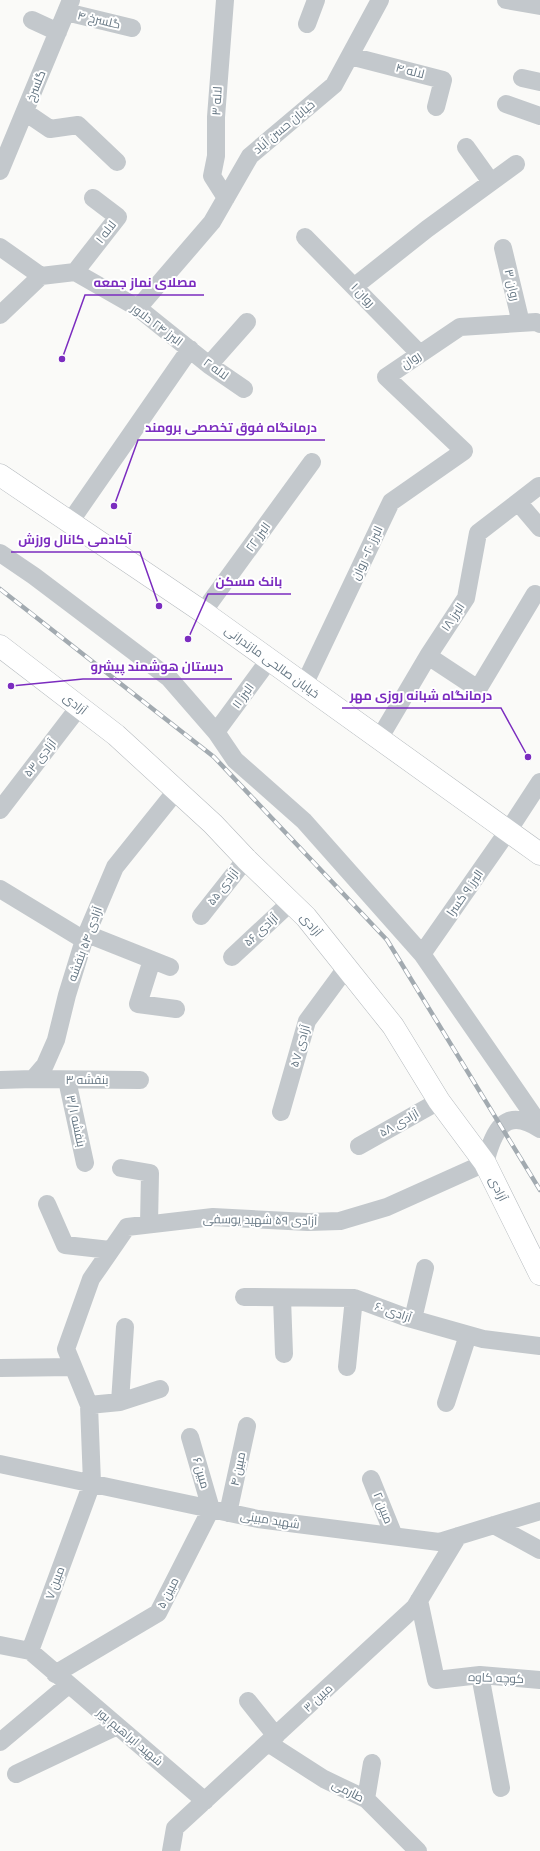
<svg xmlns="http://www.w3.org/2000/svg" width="540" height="1851" font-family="'Fira Sans',Cairo,sans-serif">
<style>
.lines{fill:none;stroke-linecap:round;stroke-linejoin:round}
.major-casing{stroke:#b5babe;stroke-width:23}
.minor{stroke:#c3c8cc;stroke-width:18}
.major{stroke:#fff;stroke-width:22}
.rail-casing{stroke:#a2aab0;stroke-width:4.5}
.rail{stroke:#fff;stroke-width:3;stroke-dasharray:9;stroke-linecap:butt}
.labels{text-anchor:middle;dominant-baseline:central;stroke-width:4;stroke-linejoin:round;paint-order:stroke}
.street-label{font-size:12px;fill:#657683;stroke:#fff}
.leader{fill:none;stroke:#7b2cbf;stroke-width:1.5}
.callout-dot{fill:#7b2cbf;stroke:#fff;stroke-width:1.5}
.callout-label{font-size:13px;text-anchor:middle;font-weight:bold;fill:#7b2cbf;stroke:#fff;stroke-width:4;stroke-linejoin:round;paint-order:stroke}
</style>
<rect width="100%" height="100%" fill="#fafaf8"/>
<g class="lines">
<g class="major-casing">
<path id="major" d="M 0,475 L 203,612 L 540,854
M 0,646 L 116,735 L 213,824 L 246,859 L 306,917 L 393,1026 L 439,1101 L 485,1163 L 540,1274"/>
</g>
<path class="minor" d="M 225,0 L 216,117 L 216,156 L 212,176 L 226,198
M 506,0 L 540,6
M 66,12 L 132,28
M 32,20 L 58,32
M 307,24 L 316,0
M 350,56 L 443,80 L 436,107
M 522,78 L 540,82
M 506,104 L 540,116
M 25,112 L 50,129 L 78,125 L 117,162
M 466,147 L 491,182
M 0,171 L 71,0
M 305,237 L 420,354
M 0,247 L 41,276 L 0,315
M 503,248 L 521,323
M 75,272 L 118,217 L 93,198
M 41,276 L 75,272 L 138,308 L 209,365 L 244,389
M 355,286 L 427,229 L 516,164
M 138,308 L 212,222 L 250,156 L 334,85 L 380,0
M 209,365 L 247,322
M 518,502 L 540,528
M 70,522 L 190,349
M 0,553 L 34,576 L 169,678 L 216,732 L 235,760 L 304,821 L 422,954 L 540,1125
M 203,612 L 312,462
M 428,656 L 478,689 L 535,594
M 304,685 L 391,502 L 464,451 L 386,377 L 460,327 L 536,322 L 540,324
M 216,732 L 269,660
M 379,739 L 428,656 L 466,598 L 478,533 L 539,486
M 0,810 L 79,707
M 0,889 L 84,940
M 201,916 L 246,859
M 87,934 L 170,967
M 422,954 L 508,831 L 540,782
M 232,957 L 291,902
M 152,960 L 138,1004 L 176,1009
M 33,1079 L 140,1080
M 0,1080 L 33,1079 L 45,1065 L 56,1040 L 67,995 L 84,940 L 115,867 L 176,791
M 67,1080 L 85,1163
M 281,1112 L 307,1021 L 346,968
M 359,1146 L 439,1101
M 121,1168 L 150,1173 L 149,1224
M 47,1204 L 65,1245 L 110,1250
M 244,1297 L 354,1298 L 405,1317 L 483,1339 L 540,1346
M 282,1298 L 284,1354
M 413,1319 L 425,1268
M 347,1367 L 354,1298
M 0,1368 L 73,1367
M 120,1402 L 125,1327
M 446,1403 L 468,1335
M 89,1405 L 120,1402 L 160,1389
M 0,1464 L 258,1519 L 439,1542 L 540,1511
M 371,1479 L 394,1536
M 228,1513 L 247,1426
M 494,1525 L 540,1550
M 419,1600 L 436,1680 L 480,1675 L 540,1680
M 0,1645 L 30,1651
M 55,1674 L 158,1613 L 211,1509 L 190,1437
M 480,1675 L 501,1788
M 248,1701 L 276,1736
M 0,1742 L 68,1685
M 268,1743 L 324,1779 L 366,1799 L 418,1851
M 16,1774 L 117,1726
M 366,1799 L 372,1763
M 205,1801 L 30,1651 L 92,1483 L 89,1405 L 66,1349 L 91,1279 L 127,1227 L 213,1217 L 308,1222 L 340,1221 L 387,1207 L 485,1163 C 493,1132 504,1105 540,1129
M 171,1851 L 175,1828 L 415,1607 L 458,1536"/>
<use href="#major" class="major"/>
<g class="rail-casing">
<path id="rail" d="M 0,589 L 214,757 L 387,940 L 540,1190"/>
</g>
<use href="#rail" class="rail"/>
</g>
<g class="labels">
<g class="street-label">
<text transform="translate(99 20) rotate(13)">گلسرخ ۴</text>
<text transform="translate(410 71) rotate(14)">لاله ۴</text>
<text transform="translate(36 86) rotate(-68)">گلسرخ</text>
<text transform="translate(217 101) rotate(-87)">لاله ۳</text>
<text transform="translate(284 127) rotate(-40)">خیابان حسن آباد</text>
<text transform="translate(106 232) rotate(-52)">لاله ۱</text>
<text transform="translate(512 285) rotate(77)">روان ۳</text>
<text transform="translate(363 295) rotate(46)">روان ۱</text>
<text transform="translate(157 325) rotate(37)">البرز ۲۴ دلاور</text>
<text transform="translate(411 360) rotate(-34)">روان</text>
<text transform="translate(216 369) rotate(36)">لاله ۲</text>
<text transform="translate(258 537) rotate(-54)">البرز ۲۲</text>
<text transform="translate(367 553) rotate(-65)">البرز ۲۰- روان</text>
<text transform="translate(453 617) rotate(-56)">البرز ۱۸</text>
<text transform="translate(272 662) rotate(36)">خیابان صالحی مازندرانی</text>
<text transform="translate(243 696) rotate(-54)">البرز ۱۱</text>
<text transform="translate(75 704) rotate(38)">آزادی</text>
<text transform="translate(40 758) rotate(-52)">آزادی ۵۳</text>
<text transform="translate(223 887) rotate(-52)">آزادی ۵۵</text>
<text transform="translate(465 893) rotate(-55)">البرز ۹ کسرا</text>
<text transform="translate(311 925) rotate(50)">آزادی</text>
<text transform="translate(261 930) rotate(-43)">آزادی ۵۶</text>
<text transform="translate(85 944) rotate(-70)">آزادی ۵۴ بنفشه</text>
<text transform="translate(300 1046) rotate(-74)">آزادی ۵۷</text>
<text x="87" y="1080">بنفشه ۳</text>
<text transform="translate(76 1121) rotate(78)">بنفشه ۳/۱</text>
<text transform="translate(399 1123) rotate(-30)">آزادی ۵۸</text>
<text transform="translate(498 1189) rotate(64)">آزادی</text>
<text transform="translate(260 1220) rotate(1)">آزادی ۵۹ شهید یوسفی</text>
<text transform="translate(393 1312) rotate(19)">آزادی ۶۰</text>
<text transform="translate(238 1469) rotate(-78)">مبین ۴</text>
<text transform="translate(201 1473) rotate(74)">مبین ۶</text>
<text transform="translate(383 1508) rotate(68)">مبین ۲</text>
<text transform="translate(270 1520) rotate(9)">شهید مبینی</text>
<text transform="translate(55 1583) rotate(-70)">مبین ۷</text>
<text transform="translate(168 1593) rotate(-63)">مبین ۵</text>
<text transform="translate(496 1678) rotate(2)">کوچه کاوه</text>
<text transform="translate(318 1698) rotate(-43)">مبین ۳</text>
<text transform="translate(130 1737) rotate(40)">شهید ابراهیم پور</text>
<text transform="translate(348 1791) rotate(27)">طارمی</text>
</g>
</g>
<path class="leader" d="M62 359L85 295H204M114 506L138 440H325M159 606L140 552H11M188 639L208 594H291M11 686L83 679H232M528 757L501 708H342"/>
<g class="callout-dot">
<circle cx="62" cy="359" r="4"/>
<circle cx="114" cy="506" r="4"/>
<circle cx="159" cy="606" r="4"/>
<circle cx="188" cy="639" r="4"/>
<circle cx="11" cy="686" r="4"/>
<circle cx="528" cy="757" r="4"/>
</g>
<g class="callout-label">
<text x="145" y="287">مصلای نماز جمعه</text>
<text x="231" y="432">درمانگاه فوق تخصصی برومند</text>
<text x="75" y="544">آکادمی کانال ورزش</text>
<text x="249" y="586">بانک مسکن</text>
<text x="157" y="671">دبستان هوشمند پیشرو</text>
<text x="421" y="700">درمانگاه شبانه روزی مهر</text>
</g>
</svg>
